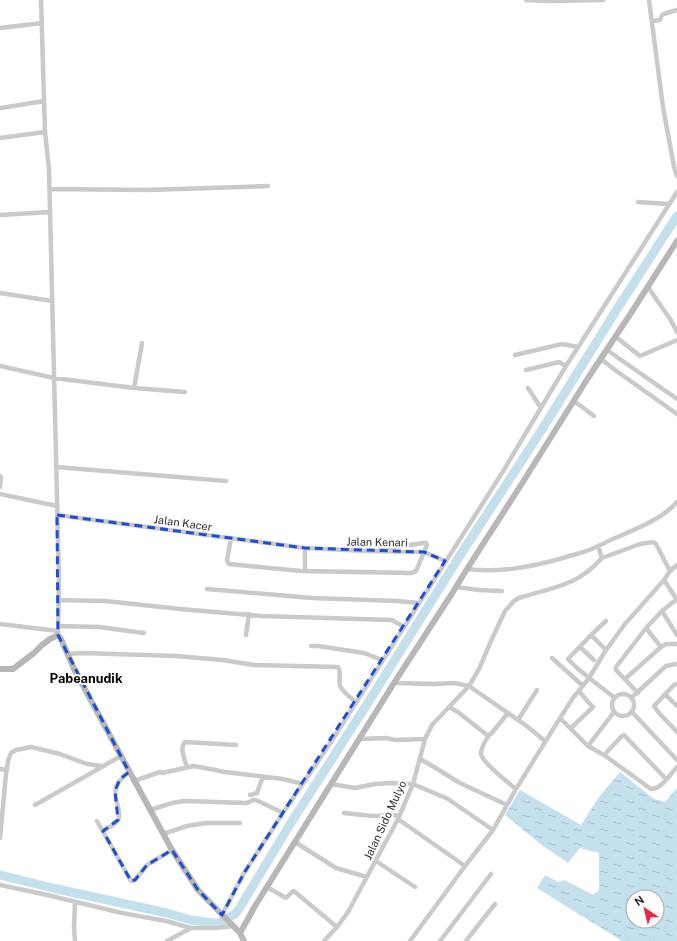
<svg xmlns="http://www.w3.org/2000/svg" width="677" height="941" font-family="'Public Sans',sans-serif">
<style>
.water{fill:url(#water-ripples);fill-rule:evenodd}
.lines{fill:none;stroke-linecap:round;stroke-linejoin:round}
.river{stroke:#c4e0ed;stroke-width:9}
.street{stroke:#cacaca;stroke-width:4.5}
.secondary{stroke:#b7b7b7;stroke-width:6}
.marked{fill:none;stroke:#1d4ed8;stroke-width:3;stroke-dasharray:8 5;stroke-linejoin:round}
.labels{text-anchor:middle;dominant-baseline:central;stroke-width:4;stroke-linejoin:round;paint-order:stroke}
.street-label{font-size:11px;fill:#2d2d2d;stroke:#fff}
.quarter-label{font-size:13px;font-weight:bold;fill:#000;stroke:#fff}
</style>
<defs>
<pattern id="water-ripples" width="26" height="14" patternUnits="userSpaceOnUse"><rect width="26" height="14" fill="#c4e0ed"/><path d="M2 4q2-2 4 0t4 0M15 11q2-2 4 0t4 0" fill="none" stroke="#a9c0cc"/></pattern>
</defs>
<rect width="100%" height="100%" fill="#fff"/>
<path class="water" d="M 620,772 L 654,799 L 665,802 L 677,788 L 677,941 L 622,941 L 537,888 L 545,875 L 558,882 L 564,880 L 593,895 L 599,890 L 599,853 L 580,848 L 568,863 L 543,846 L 505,815 L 520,790 L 581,825 L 599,797 ZM 633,897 L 657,897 L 657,921 L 633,921 Z"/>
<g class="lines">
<path class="river" d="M 0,875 L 57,889 L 167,913 L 191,920 L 213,923 L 219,923 L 235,914 L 239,909 L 289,826 L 371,698 L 459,557 L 541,431 L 619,306 L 677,216"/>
<path class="street" d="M 41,0 L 45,132 L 49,169 L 59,578 L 58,635
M 526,0 L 547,1 L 603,0
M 649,0 L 663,107 L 674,167 L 677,176
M 652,21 L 660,20 L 662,15 L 664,14 L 677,10
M 0,28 L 42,23
M 1,108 L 44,101
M 0,138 L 45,132
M 50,189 L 148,190 L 268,186
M 638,202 L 669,204
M 0,215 L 50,212
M 648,287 L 670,319 L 677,332
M 0,293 L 52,301
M 616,337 L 640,356 L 677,340
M 607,350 L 677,399
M 515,355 L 562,344 L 578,347
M 601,359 L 615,370 L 677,414
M 0,366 L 54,378 L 134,388 L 185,392
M 526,370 L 559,362 L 566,366
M 134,388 L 142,343
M 528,388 L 541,408
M 574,401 L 594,416
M 56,467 L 226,481
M 0,476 L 1,477 L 0,487
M 0,494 L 57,506
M 57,515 L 305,548 L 366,551 L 424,552 L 445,561
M 231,538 L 227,560 L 229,564 L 301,571 L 412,573 L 416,571 L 427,545 L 426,543 L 424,543 L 381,549
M 602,558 L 640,544 L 653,542 L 656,544 L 670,571 L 664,580
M 467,569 C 500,573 531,567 563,558 C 572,555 581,553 589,550 C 600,546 609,540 620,536 C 640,527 662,519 677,502
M 305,571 L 305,548
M 670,571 L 677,565
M 456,587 L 479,590 L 502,591
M 207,589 L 312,598 L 397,601 L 419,603
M 58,600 L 105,601 L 180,609 L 262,616 L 392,620 L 404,627
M 662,611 L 677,599
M 606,621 L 591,635 L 568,659 L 577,668 L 589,678 L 606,650 L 625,624 L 664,580 L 677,600
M 0,624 L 58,631
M 58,626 L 99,627 L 144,633
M 646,628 L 661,647 L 666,644 L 677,644
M 246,635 L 249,614
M 591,635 L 606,650
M 311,646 L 318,646 L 364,653 L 382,660
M 580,647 L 594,660
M 67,654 L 82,653 L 176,656 L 223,660 L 254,665 L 338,667 C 342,673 338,680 340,686 C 343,692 351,698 356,702
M 552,658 L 583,686
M 625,679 L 661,647
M 394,683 L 434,684 L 454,683 L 469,686 L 528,727 L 545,741
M 677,684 L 674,685 L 654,706 L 659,713 L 677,732
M 638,693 L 616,670 L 616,667 L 646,628 L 662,611 L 677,635
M 665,694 L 677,706
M612 705a11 11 0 1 1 22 0a11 11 0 1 1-22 0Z
M 631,698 L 666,666 L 677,664
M 449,707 L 458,712 L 487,735 L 491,734 L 508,713
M 632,712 L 677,760
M 560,718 L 573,698 L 589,678 L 615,698
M 518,720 L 537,690
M 571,728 L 593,707 L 588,702 L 579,691
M 489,735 C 486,740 481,747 481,753 C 480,761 509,783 516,789
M 359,739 L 386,738 L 396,740 L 425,739
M 588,746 L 604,755 L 651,789 C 662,789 670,774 677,767
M 604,755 L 622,736 L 624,735 L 666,779
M 420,759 L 429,764 L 460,783 L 507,805
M 187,767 C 185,760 179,748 185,742 L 236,745
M 0,769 L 7,770
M 134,781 L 157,773 L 160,772 L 162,773 L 194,766 L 210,769 L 225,772 L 283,779 L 303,784
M 331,784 L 355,788 L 375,784 L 391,783 L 413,784 L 448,799 L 493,830
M 250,795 L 257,793 L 263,776
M 35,805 L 121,756
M 150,810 L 172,803 L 184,801 L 247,803 L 253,800 L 256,800 L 283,813
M 344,813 L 372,816 L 400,815
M 398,819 L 465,866
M 97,821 L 131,881 L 135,880 L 147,865 L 172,850
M 103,831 C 108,828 115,825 118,820 C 120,816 119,811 118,807 C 113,789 114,784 129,772
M 163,834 L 187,826 L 206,823 L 240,823
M 0,838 L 6,774 L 8,761 L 11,753 L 16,750 L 31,747 L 60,754 L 87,764 L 101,766
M 295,842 L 336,868 L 367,877
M 376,861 L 415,887
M 0,885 L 43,894 L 122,913 L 166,921 L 191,928 L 216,928 L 234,926
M 267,887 L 286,898 L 293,891 L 295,892 L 337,927
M 222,915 L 244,873 L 283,813 L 331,742 L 502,473 L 566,366 L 677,192
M 75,941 L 74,928 L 75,902
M 167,941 L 191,928
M 324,941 L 337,927 L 348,912 L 398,819 L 413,784 L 425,739 L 432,725 L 449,707 L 469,686 L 479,669 L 491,641 L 505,611 L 514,601 L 519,598 C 553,587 576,587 602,558 L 598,546
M 410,941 L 465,866 L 493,830 L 516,789 L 560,718 L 588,746 L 614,712
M 440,941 L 491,874
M 466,941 L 495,904"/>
<path class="secondary" d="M 0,669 L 13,669 L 34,653 L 42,645 L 50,639 L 58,635 L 61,639 L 75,671 L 172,850 L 198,890 L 240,933 L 244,941
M 240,933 L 255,906 L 394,683 L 451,595 L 467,569 L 521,485 L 588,378 L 631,313 L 677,241"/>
</g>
<path class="marked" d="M 57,515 L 305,548 L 424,552 L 445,561 L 244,873 L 222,915 L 198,890 L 172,850 L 147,865 L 135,880 L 131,881 L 103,831 L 118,820 L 115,791 L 120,779 L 129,772 L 58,635 Z"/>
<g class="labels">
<g class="street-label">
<text transform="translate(183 523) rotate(8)">Jalan Kacer</text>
<text transform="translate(377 542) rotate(1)">Jalan Kenari</text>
<text transform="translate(385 820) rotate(-65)">Jalan Sido Mulyo</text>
</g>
<g class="quarter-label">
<text x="86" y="678">Pabeanudik</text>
</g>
</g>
<g transform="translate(645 909) rotate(325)"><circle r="19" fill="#ffffff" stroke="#ababab"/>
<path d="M0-3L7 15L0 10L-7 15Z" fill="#ef2542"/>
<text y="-6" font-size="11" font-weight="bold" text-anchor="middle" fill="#2d2d2d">N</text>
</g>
</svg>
